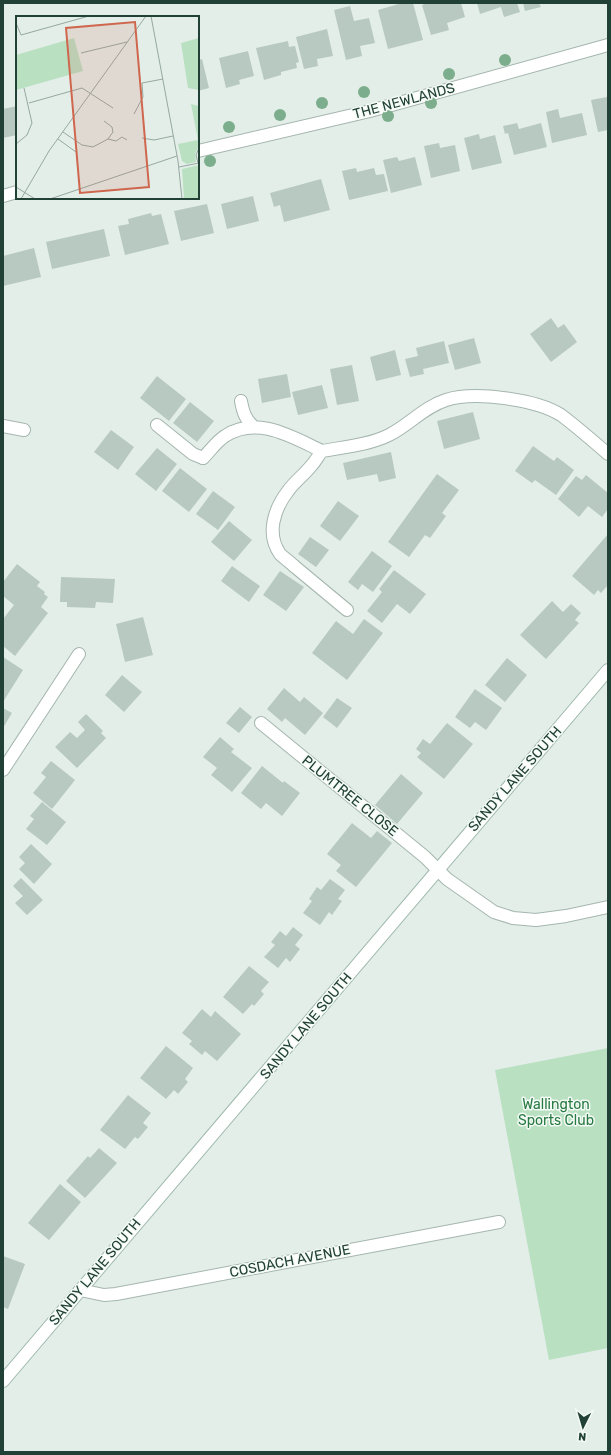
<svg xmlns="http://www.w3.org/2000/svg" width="611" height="1455" font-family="Rubik,sans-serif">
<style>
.green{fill:#bae0c2}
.building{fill:#b8c9c1}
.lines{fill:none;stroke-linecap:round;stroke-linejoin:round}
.lane-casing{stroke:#a5b6af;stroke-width:14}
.street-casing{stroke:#a5b6af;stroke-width:14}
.secondary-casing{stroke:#a0baaf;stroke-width:14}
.lane{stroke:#fff;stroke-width:12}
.street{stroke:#fff;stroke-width:12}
.secondary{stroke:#fff;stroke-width:12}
.tree{fill:#7cae8d}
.labels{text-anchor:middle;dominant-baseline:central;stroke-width:3;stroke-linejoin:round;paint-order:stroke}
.street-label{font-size:14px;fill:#214036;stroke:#f4faf6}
.park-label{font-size:14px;fill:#287a42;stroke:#f4faf6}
.inset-road{fill:none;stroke:#95a8a1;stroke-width:1}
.view{fill:#cf664e;fill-opacity:0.15;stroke:#cf664e;stroke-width:2}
.inset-edge{fill:none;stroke:#214036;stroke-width:2}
</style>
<rect width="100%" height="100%" fill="#e3eee8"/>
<path class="green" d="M 608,1048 L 608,1348 L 549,1360 L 495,1070 Z"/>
<path class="building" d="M 402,3 L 413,3 L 423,40 L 388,49 L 378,10 Z
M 427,3 L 461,3 L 465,17 L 447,23 L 449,30 L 431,35 L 422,5 Z
M 477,3 L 517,3 L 520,12 L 504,17 L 501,7 L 480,14 Z
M 523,3 L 539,3 L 541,7 L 525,11 Z
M 350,6 L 354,21 L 369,18 L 375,43 L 360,46 L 362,56 L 346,60 L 334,10 Z
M 327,29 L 333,56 L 317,59 L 318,66 L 304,69 L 296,37 Z
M 288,41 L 289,47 L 295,46 L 299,62 L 296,63 L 297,68 L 281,72 L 281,75 L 264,80 L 256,48 Z
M 248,51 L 254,76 L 239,80 L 240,84 L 226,88 L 219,58 Z
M 202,59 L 209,88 L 198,91 L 198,60 Z
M 607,97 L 608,130 L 598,132 L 591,100 Z
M 17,106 L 17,135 L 3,138 L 3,109 Z
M 558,109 L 560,118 L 582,113 L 587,135 L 552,143 L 546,112 Z
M 517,123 L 519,129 L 541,123 L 547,147 L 514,155 L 508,133 L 505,134 L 503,126 Z
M 479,134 L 480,139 L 495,135 L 502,163 L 472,170 L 464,138 Z
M 439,143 L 440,148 L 455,145 L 460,171 L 431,178 L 424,146 Z
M 397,157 L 399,161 L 415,157 L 422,185 L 391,193 L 383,160 Z
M 356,168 L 357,172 L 374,168 L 376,175 L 384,174 L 388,191 L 349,200 L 342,171 Z
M 321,179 L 330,210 L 284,222 L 280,205 L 274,207 L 270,193 Z
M 253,196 L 259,221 L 227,229 L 221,204 Z
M 207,204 L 214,233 L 181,241 L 174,211 Z
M 151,213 L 152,216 L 161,214 L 169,244 L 125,255 L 118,226 L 129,224 L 128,219 Z
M 104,229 L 110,256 L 52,269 L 46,242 Z
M 34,248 L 41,277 L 3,286 L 3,256 Z
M 551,318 L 558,328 L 564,324 L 577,342 L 551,362 L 530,334 Z
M 474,338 L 481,363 L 455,370 L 448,345 Z
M 444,341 L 449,363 L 423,369 L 424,374 L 410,377 L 405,359 L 418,356 L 416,348 Z
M 395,350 L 401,375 L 376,381 L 370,357 Z
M 352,365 L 359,401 L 337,405 L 330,369 Z
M 287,374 L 291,397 L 262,403 L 258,379 Z
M 157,376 L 186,399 L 169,421 L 140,398 Z
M 322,385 L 328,408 L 298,415 L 292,392 Z
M 190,402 L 214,421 L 197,442 L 173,423 Z
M 473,412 L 480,439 L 444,449 L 437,421 Z
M 111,430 L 134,447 L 118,470 L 94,452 Z
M 533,446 L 554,461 L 557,457 L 574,470 L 556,495 L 535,480 L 532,483 L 515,471 Z
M 157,448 L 177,464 L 156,491 L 135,474 Z
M 391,452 L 396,478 L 379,482 L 377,474 L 347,480 L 343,463 Z
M 180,468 L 207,489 L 189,512 L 162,491 Z
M 437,474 L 459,490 L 442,513 L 446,516 L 430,538 L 425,535 L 409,557 L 388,542 Z
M 586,475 L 608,493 L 608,509 L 602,517 L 588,506 L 579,517 L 558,499 L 576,476 L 582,480 Z
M 213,491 L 235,507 L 218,530 L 196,514 Z
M 338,501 L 359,516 L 340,541 L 320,526 Z
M 229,521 L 252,540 L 234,561 L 211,542 Z
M 608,534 L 608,585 L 601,593 L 598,590 L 594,595 L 572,576 Z
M 310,537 L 329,550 L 316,567 L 298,554 Z
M 372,551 L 392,566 L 373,592 L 362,584 L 358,590 L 348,582 Z
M 17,564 L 40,582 L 37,586 L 45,592 L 44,594 L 48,597 L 41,607 L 48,613 L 15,656 L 3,646 L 3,619 L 14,605 L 3,596 L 3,582 Z
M 232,566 L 260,586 L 249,602 L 221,581 Z
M 394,570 L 426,594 L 410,614 L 397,604 L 382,623 L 367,611 L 382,592 L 379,589 Z
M 280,571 L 304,587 L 286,611 L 263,595 Z
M 61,577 L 115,579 L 113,603 L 96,602 L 95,608 L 67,607 L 67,602 L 60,602 Z
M 552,601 L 563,612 L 571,604 L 581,613 L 575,620 L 579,623 L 546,659 L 520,635 Z
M 143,617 L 153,655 L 125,662 L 116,624 Z
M 364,619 L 383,633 L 347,680 L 312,653 L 336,621 L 353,634 Z
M 3,657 L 23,670 L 3,702 Z
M 507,658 L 527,675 L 505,702 L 485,685 Z
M 122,675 L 142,692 L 124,712 L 105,695 Z
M 284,688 L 300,702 L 304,697 L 323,713 L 305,735 L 285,718 L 282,722 L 267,709 Z
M 475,689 L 502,708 L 486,730 L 475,722 L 470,728 L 455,717 Z
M 337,698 L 352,708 L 337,728 L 323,717 Z
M 240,707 L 252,717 L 239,733 L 226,723 Z
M 3,708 L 12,713 L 3,728 Z
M 86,714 L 103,731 L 101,733 L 106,738 L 77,768 L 55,747 L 70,732 L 77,738 L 85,730 L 78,722 Z
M 447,723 L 473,744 L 444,779 L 417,757 L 421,753 L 416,749 L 423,739 L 430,744 Z
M 220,737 L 234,749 L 231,752 L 252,768 L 232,792 L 211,775 L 217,768 L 203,757 Z
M 51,761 L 75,780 L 52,809 L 33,793 L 46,777 L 41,773 Z
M 262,766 L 283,783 L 284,781 L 300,793 L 282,816 L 266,803 L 261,809 L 241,793 Z
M 401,774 L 423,793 L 397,824 L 375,805 Z
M 42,802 L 66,822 L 47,845 L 26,829 L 34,819 L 30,816 Z
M 352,823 L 371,838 L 377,831 L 392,843 L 356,887 L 336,871 L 341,865 L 327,854 Z
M 31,844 L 52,864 L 34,884 L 19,869 L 25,863 L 19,857 Z
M 21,878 L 43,900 L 27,915 L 15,903 L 23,896 L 13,886 Z
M 330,879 L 345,890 L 338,899 L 342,901 L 332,915 L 329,912 L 320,925 L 303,913 L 312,901 L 309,899 L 317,887 L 321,890 Z
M 293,927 L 303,935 L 295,945 L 300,949 L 290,962 L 286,958 L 278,968 L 264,957 L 275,945 L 271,942 L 280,931 L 286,936 Z
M 249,966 L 269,982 L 261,991 L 264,994 L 254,1006 L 252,1004 L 243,1014 L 223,997 Z
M 202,1009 L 211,1017 L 215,1011 L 241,1034 L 217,1061 L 205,1051 L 202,1055 L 189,1044 L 192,1041 L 182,1033 Z
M 166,1046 L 193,1068 L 185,1079 L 188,1082 L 178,1094 L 174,1090 L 166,1099 L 140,1078 Z
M 128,1095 L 151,1113 L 143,1123 L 148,1127 L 138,1139 L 135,1137 L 125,1149 L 100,1130 Z
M 99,1148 L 117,1163 L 85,1198 L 66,1181 L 88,1156 L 90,1158 Z
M 60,1184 L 81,1202 L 49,1240 L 28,1223 Z
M 3,1256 L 25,1264 L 8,1309 L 3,1307 Z"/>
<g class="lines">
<g class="lane-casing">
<path id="lane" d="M 157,425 L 193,454 L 203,458
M 294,566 L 347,610"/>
</g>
<g class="street-casing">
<path id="street" d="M 198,151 L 370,111 L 608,45
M 3,196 L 17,192
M 241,401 C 243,412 245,419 254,427
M 3,426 L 24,430
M 203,458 C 210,451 217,441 225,436 C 257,415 292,437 322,451
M 294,566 C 290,562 284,558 280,554 C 266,534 274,509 288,491 C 294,482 304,475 311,466 C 315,462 318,456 322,451 C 344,447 369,445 389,435 C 409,425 424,407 446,400 C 474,391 536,399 561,415 C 577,427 593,441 608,454
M 261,723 L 425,857 L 447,879 L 494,912 L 513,918 L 536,920 L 566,916 L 608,907
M 3,770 L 79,654
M 80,1290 L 104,1295 L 116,1294 L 499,1222"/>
</g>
<g class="secondary-casing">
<path id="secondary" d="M 3,1381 L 608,670"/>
</g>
<use href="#lane" class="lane"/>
<use href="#street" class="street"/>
<use href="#secondary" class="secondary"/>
</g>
<g class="tree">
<circle cx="505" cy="60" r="6"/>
<circle cx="449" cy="74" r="6"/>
<circle cx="364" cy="92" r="6"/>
<circle cx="322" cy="103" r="6"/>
<circle cx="431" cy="103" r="6"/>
<circle cx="280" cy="115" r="6"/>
<circle cx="388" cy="116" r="6"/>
<circle cx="229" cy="127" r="6"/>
<circle cx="210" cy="161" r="6"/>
</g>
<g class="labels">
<g class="street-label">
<text transform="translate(404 101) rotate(-15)">THE NEWLANDS</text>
<text transform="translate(515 779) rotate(-49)">SANDY LANE SOUTH</text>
<text transform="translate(350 796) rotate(39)">PLUMTREE CLOSE</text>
<text transform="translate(306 1026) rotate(-50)">SANDY LANE SOUTH</text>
<text transform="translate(290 1261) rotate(-11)">COSDACH AVENUE</text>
<text transform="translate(95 1272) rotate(-50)">SANDY LANE SOUTH</text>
</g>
<g class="park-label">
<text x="556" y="1104">Wallington<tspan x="556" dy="16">Sports Club</tspan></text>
</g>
</g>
<g transform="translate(16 16)">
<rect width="183" height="183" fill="#e3eee8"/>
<path d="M 58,22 L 67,55 L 0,74 L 0,39 ZM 183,22 L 183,74 L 172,72 L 165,27 ZM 175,88 L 183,90 L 183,130 L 179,138 L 180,146 L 171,148 L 166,145 L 162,128 L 182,124 ZM 183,149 L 183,183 L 168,183 L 166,153 Z" fill="#bae0c2"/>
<path class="inset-road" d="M 135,0 L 162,145 L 166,183M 0,7 L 5,19 L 73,0M 65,37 L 111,26M 13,87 L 66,72 L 97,92M 118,98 L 127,81 L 126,67 L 147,63M 47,116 L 66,129 L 77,131 L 92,123 L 97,116 L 96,111 L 88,105M 126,122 L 138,124 L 157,120M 42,123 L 60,136M 92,123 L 100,125 L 106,121 L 111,124M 0,128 L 11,119 L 16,107 L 8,72M 182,147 L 180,139 L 183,132M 163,151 L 183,147M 0,171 L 19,183M 5,183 L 33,135 L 130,0M 34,183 L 161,140"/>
<path class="view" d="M 119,6 L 133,171 L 64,177 L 50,12 Z"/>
<rect width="183" height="183" class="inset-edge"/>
</g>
<rect width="611" height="1455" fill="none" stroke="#214036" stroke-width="8"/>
<g transform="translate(583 1427) rotate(185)" stroke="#f4faf6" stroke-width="3" paint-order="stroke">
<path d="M0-3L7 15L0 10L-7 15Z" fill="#214036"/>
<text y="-6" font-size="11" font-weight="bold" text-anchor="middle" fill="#214036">N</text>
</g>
</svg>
